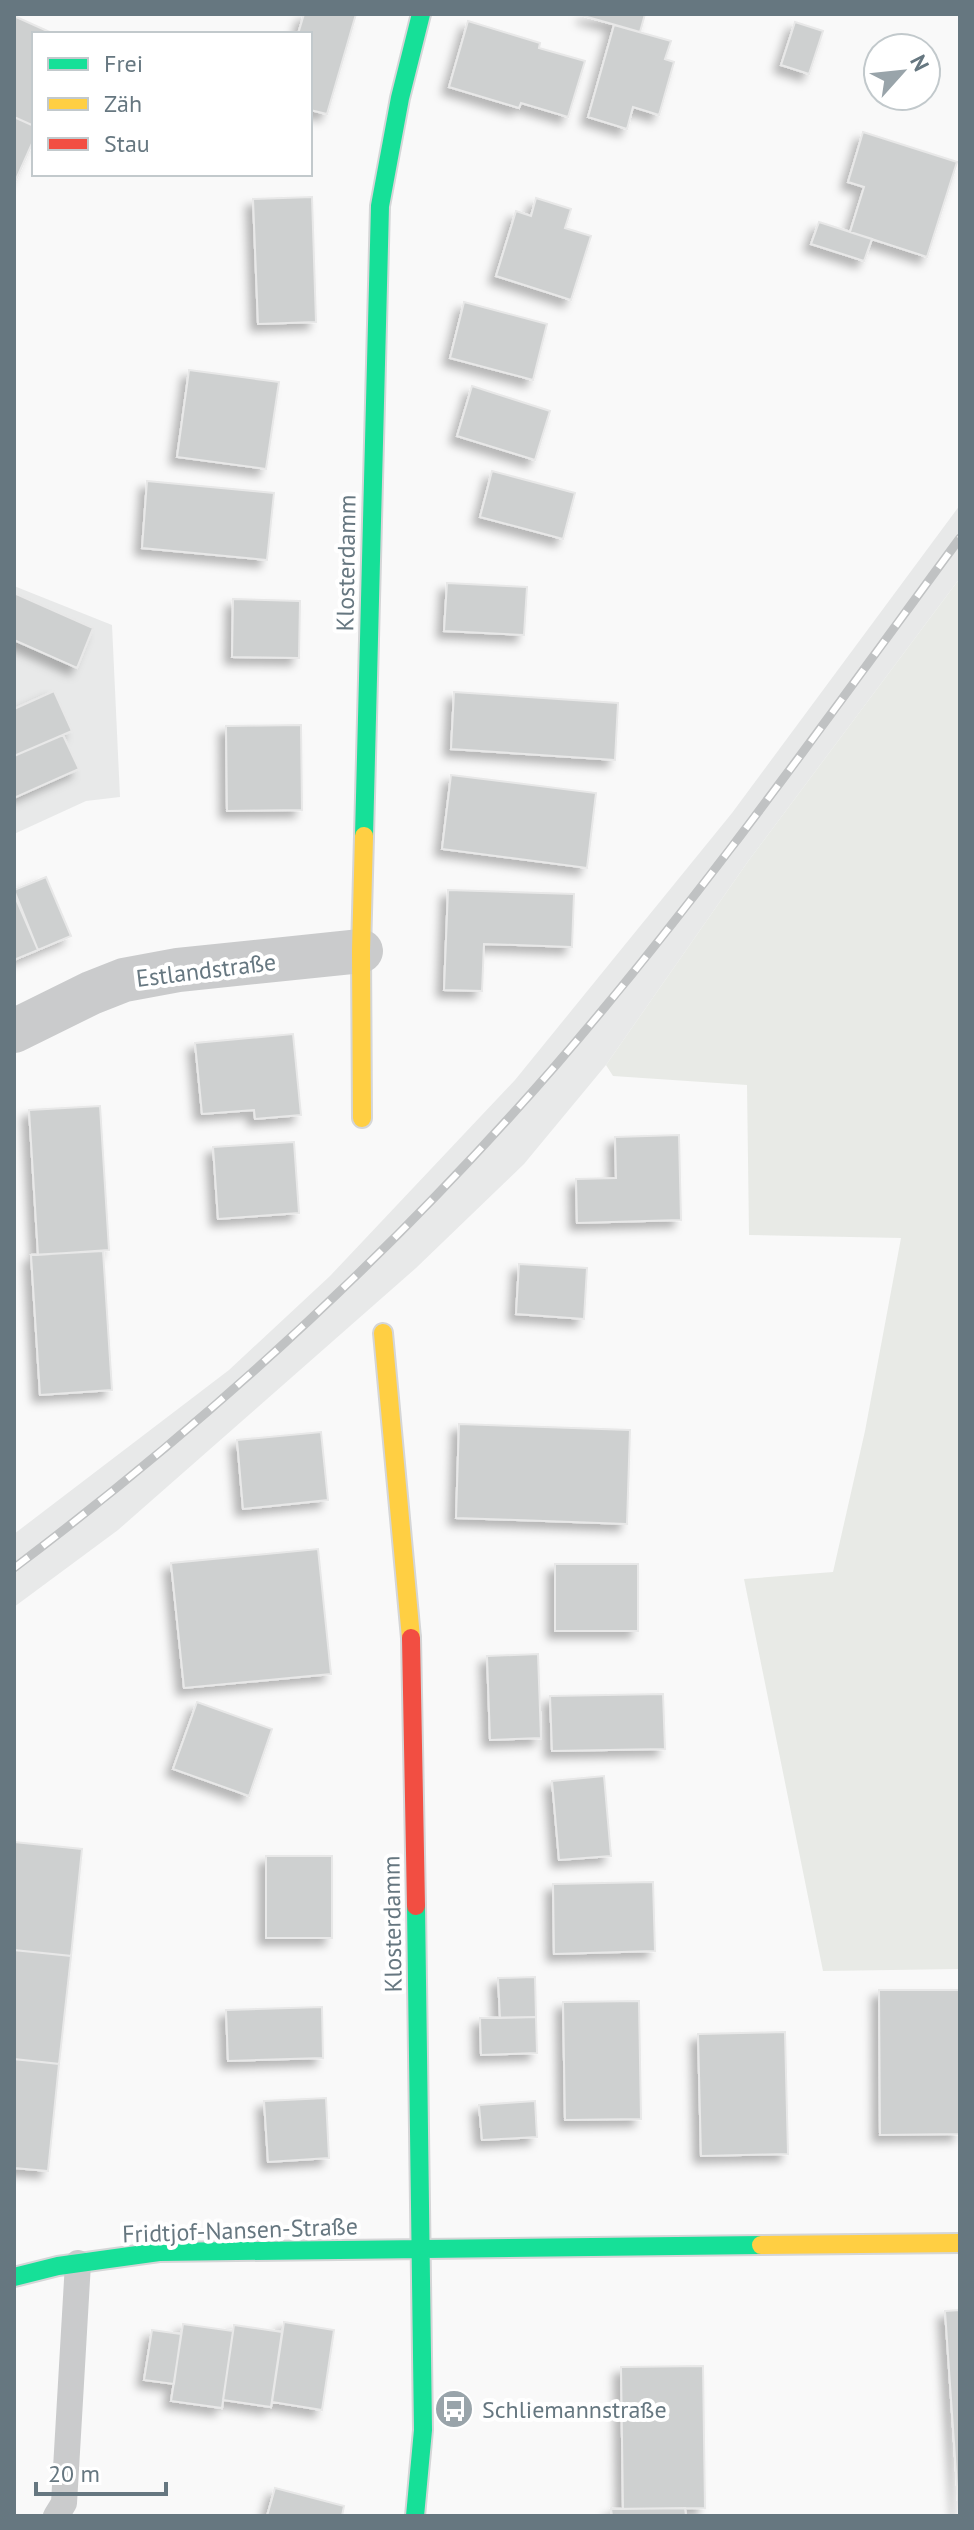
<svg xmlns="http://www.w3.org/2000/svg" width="974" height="2530" font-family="'PT Sans',sans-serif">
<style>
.built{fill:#e8e9e9}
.green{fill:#e8eae6}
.building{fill:#ced0d0;stroke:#e8e8e8;stroke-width:2;filter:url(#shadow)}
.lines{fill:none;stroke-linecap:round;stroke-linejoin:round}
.fast-casing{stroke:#d5d6d7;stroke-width:22}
.slow-casing{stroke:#d5d6d7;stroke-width:22}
.jam-casing{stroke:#d5d6d7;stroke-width:22}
.lane{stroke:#cacbcc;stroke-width:26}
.street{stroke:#cacbcc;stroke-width:44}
.fast{stroke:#16e098;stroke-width:18}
.slow{stroke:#ffcf43;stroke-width:18}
.jam{stroke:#f24e42;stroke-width:18}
.rail-casing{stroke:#c0c2c3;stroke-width:9}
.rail{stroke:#fff;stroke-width:6;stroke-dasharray:18;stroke-linecap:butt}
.labels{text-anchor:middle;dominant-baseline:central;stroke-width:8;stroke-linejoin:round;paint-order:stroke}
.street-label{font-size:24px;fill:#667780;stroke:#fff}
.poi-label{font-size:24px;fill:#667780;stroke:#fff;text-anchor:start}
</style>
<defs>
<filter id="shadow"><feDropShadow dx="-7" dy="7" stdDeviation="4" flood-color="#0004"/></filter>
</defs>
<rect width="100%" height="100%" fill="#f9f9f9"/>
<path class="built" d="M 960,505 L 960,578 L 749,860 L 606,1065 L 524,1164 L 416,1268 L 118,1530 L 14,1607 L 14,1534 L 229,1370 L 330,1276 L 515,1080 L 732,813 Z
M 14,586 L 112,625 L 120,797 L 86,801 L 14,834 Z"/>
<path class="green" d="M 960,578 L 960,1969 L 823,1971 L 744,1579 L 833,1572 L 865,1431 L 901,1238 L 749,1235 L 747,1085 L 613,1076 L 606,1065 L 749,860 Z"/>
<path class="building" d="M 304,14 L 356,14 L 327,114 L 310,110 L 310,34 L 298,34 Z
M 584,14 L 645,14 L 640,32 L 584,16 Z
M 14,16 L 54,34 L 34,34 L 34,126 L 14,117 Z
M 468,21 L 540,43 L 539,48 L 585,61 L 568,117 L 521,103 L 519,108 L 449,87 Z
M 795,22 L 823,31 L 809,74 L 781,65 Z
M 614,25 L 671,41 L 665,59 L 674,62 L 659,115 L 633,107 L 627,129 L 588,117 Z
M 14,117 L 34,126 L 34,139 L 14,184 Z
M 863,132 L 957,162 L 927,257 L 850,232 L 864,187 L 848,182 Z
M 312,197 L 316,322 L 258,324 L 253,199 Z
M 536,198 L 571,209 L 565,228 L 591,236 L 571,300 L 496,276 L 516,211 L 531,216 Z
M 819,222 L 872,239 L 864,261 L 811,244 Z
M 464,302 L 547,324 L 533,380 L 450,358 Z
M 189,370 L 279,382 L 266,469 L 177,457 Z
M 472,386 L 550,411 L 535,460 L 457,436 Z
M 492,471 L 575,493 L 563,539 L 480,517 Z
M 147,481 L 274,493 L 267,560 L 142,548 Z
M 447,583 L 527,587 L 524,635 L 444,631 Z
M 14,593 L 93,628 L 77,668 L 14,640 Z
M 233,599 L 300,601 L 299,658 L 232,657 Z
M 54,691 L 72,731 L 14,756 L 14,709 Z
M 454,692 L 618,703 L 615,760 L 451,749 Z
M 301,725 L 302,810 L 227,811 L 226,726 Z
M 63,735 L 79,769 L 14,798 L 14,756 Z
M 451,775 L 596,793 L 587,868 L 442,849 Z
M 46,877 L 71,936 L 38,950 L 14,890 Z
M 448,890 L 574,894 L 572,947 L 484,944 L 482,991 L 444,990 Z
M 14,894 L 38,950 L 14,960 Z
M 293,1034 L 301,1115 L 255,1119 L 254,1110 L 202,1114 L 195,1043 Z
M 100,1106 L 109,1250 L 38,1255 L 29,1110 Z
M 679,1135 L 681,1220 L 577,1223 L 576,1179 L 616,1178 L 615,1137 Z
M 294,1142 L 299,1213 L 218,1219 L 213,1147 Z
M 103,1251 L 112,1390 L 40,1395 L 31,1255 Z
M 519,1264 L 587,1268 L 584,1319 L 516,1314 Z
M 459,1424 L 630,1430 L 627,1524 L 456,1518 Z
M 321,1432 L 328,1500 L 243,1509 L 237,1440 Z
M 318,1549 L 331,1674 L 184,1688 L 171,1563 Z
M 555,1564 L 638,1564 L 638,1631 L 555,1631 Z
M 538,1654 L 541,1738 L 490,1740 L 487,1656 Z
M 663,1694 L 665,1749 L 552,1751 L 550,1696 Z
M 197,1702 L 272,1729 L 249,1796 L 173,1769 Z
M 604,1776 L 611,1856 L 559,1860 L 552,1781 Z
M 14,1842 L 82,1849 L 71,1956 L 14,1950 Z
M 266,1856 L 332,1856 L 332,1938 L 266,1938 Z
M 653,1882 L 655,1951 L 554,1954 L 553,1884 Z
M 14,1950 L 71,1956 L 59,2064 L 14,2059 Z
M 535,1977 L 536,2017 L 500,2018 L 498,1978 Z
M 879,1990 L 960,1990 L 960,2134 L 880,2135 Z
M 639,2001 L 641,2119 L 565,2120 L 563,2002 Z
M 322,2007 L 323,2058 L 228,2061 L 226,2010 Z
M 536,2017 L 537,2053 L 481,2055 L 480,2018 Z
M 785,2032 L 788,2154 L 701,2156 L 698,2034 Z
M 14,2059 L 59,2064 L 48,2171 L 14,2168 Z
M 326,2098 L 329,2158 L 268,2162 L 264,2101 Z
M 535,2101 L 537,2137 L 482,2140 L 479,2105 Z
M 960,2310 L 960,2516 L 959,2516 L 945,2311 Z
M 284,2322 L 334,2330 L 322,2410 L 272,2402 Z
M 183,2324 L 233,2331 L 222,2408 L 171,2401 Z
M 234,2325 L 282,2332 L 271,2407 L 223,2400 Z
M 152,2330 L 181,2334 L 174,2384 L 144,2380 Z
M 703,2366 L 705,2508 L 623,2509 L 621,2367 Z
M 275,2488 L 344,2506 L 342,2516 L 267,2516 Z
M 685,2508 L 686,2516 L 612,2516 L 611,2509 Z"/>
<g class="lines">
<g class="fast-casing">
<path id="fast" d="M 364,836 L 380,206 L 400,98 L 421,14
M 14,2277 L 58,2266 L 159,2252 L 761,2245
M 415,2516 L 423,2430 L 416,1906"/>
</g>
<g class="slow-casing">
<path id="slow" d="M 362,1118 L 361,951 L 364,836
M 383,1333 L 411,1638
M 761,2245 L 960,2243"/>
</g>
<g class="jam-casing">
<path id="jam" d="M 411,1638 L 416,1906"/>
</g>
<path class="lane" d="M 56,2516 L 64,2503 L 78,2263"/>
<path class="street" d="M 14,1031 L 91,993 L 124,980 L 178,970 L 361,951"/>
<use href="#fast" class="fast"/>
<use href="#slow" class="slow"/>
<use href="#jam" class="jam"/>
<g class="rail-casing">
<path id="rail" d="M 14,1568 C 210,1420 395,1250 556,1065 C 701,897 829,716 960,538"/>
</g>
<use href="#rail" class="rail"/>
</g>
<defs>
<g id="bus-disc" transform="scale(2)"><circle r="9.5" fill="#99a4aa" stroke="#fff"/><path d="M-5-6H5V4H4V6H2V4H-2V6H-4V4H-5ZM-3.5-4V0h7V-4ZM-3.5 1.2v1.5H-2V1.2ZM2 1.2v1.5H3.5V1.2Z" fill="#fff"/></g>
</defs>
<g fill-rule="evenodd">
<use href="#bus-disc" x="454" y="2409"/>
</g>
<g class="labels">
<g class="street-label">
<text transform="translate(346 563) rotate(-89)">Klosterdamm</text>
<text transform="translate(206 970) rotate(-7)">Estlandstraße</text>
<text transform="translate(392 1924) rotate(-91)">Klosterdamm</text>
<text transform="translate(240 2230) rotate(-2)">Fridtjof-Nansen-Straße</text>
</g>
<g class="poi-label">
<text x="482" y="2409">Schliemannstraße</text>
</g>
</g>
<rect width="974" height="2530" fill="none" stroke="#667780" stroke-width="32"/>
<rect x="32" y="32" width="280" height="144" fill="#ffffff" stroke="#c2c9cc" stroke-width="2"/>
<rect x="48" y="58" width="40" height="12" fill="#16e098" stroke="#c2c9cc" stroke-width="2"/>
<text x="104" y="72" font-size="24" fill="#667780">Frei</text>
<rect x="48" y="98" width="40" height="12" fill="#ffcf43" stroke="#c2c9cc" stroke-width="2"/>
<text x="104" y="112" font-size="24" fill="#667780">Zäh</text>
<rect x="48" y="138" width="40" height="12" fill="#f24e42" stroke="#c2c9cc" stroke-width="2"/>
<text x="104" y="152" font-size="24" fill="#667780">Stau</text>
<g transform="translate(902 72) rotate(63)"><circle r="38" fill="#ffffff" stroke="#c2c9cc" stroke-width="2"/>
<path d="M0-6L14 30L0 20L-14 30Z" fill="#99a4aa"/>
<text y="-12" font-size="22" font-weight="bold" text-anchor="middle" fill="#667780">N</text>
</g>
<path d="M36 2482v12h130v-12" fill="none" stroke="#667780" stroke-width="4"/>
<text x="48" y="2482" font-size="24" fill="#667780" stroke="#ffffff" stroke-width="6" paint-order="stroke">20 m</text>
</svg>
